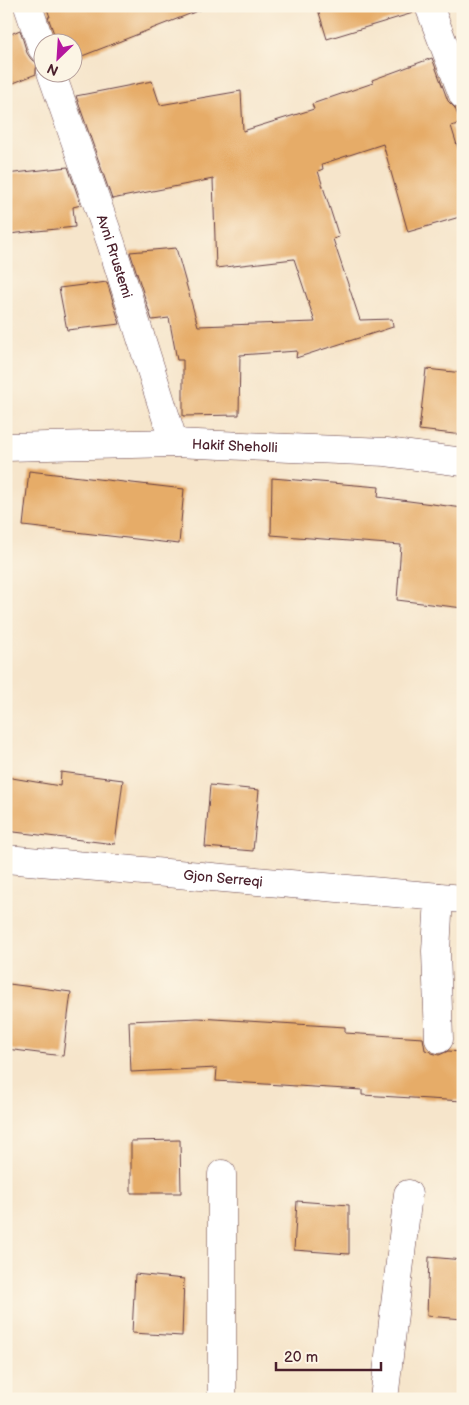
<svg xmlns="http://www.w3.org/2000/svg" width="469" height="1405" font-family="'Balsamiq Sans',sans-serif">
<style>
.building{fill:#e6ac68}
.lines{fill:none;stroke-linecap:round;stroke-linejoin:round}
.minor-casing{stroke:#643d43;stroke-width:29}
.minor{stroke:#fff;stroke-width:28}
.labels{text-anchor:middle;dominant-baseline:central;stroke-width:5;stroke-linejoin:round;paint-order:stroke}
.street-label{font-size:14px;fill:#4a1f2b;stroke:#fcf5e5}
</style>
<rect width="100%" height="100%" fill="#fcf5e5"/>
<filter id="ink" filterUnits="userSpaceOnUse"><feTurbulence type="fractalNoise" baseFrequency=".02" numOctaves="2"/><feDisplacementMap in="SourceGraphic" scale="10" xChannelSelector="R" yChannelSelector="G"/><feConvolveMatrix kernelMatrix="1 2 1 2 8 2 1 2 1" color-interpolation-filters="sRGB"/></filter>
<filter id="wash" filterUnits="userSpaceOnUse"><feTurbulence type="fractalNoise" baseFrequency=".0096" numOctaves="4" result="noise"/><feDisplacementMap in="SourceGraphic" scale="20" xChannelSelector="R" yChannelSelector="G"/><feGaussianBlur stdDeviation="1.12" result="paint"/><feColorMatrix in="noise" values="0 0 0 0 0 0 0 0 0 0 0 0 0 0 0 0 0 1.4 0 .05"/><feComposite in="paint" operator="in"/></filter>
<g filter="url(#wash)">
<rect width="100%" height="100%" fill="#f6e5cb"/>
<g id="blocks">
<path class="building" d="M 46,6 L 205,6 L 205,8 L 72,60 L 72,42 L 57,42 L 48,17 L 50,17 Z
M 317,6 L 412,6 L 413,13 L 327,39 Z
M 20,30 L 27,53 L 31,59 L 38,63 L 36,69 L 36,74 L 6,86 L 6,36 Z
M 432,58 L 448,101 L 455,108 L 461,123 L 451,126 L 463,164 L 463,216 L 408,232 L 383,144 L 322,164 L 323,169 L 318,171 L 339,237 L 333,239 L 360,320 L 392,319 L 393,327 L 296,358 L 297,351 L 240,355 L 239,415 L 183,416 L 183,360 L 177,360 L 169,318 L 152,320 L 130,252 L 176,248 L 198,326 L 315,322 L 294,259 L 216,268 L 213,179 L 112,199 L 76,96 L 152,81 L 160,105 L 241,91 L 243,131 L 314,109 L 312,104 L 373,83 L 372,80 Z
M 68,167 L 81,205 L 73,207 L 75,227 L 9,234 L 6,208 L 6,174 Z
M 107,282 L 120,324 L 67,330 L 59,288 Z
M 426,369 L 463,373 L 463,435 L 419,430 Z
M 29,471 L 184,489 L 179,544 L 23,526 Z
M 272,478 L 379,487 L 378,497 L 463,508 L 463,608 L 397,600 L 401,545 L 271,535 Z
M 61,772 L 123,780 L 115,844 L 6,831 L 6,777 L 60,786 Z
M 210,785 L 259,790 L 253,851 L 205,847 Z
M 9,984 L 71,992 L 63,1056 L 6,1049 L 6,1007 Z
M 198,1018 L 345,1027 L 345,1033 L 423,1038 L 425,1050 L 429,1051 L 432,1053 L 439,1055 L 448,1051 L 463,1052 L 463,1101 L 362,1095 L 362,1090 L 216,1081 L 217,1068 L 131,1072 L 129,1021 Z
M 180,1140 L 181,1193 L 131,1193 L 131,1141 Z
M 297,1201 L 349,1205 L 349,1254 L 294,1250 Z
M 429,1257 L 463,1260 L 463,1319 L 427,1316 Z
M 135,1274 L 184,1279 L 182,1336 L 132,1333 Z"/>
</g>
</g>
<g filter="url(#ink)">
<use href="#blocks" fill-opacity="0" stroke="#643d43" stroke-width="1"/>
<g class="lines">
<g class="minor-casing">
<g id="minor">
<path d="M 28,6 L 42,48"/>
<path d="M 429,6 L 463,95"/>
<path id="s1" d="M 51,72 L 111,243 L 174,443"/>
<path id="s2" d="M 6,447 L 174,443 L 386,452 L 463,462"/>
<path id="s3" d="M 6,859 L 463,899"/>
<path d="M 439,1039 L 436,951 L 439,897"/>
<path d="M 222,1174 L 222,1399"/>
<path d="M 384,1399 L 408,1194"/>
</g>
</g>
<use href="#minor" class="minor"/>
</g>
</g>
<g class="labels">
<g class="street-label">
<text stroke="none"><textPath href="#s1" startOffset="195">Avni Rrustemi</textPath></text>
<text stroke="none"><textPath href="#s2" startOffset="229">Hakif Sheholli</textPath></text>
<text stroke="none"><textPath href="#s3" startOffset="218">Gjon Serreqi</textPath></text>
</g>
</g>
<rect width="469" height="1405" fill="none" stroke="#fcf5e5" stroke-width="25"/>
<g transform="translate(58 58) rotate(205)"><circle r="24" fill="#fcf5e5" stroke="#b59f9b"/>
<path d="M0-4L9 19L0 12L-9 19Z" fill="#b5179e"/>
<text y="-8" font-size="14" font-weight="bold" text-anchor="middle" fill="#4a1f2b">N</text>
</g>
<path d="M276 1362v8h105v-8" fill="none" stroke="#4a1f2b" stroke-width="2.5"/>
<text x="284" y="1362" font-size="15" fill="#4a1f2b" stroke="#fcf5e5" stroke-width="4" paint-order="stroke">20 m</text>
</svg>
